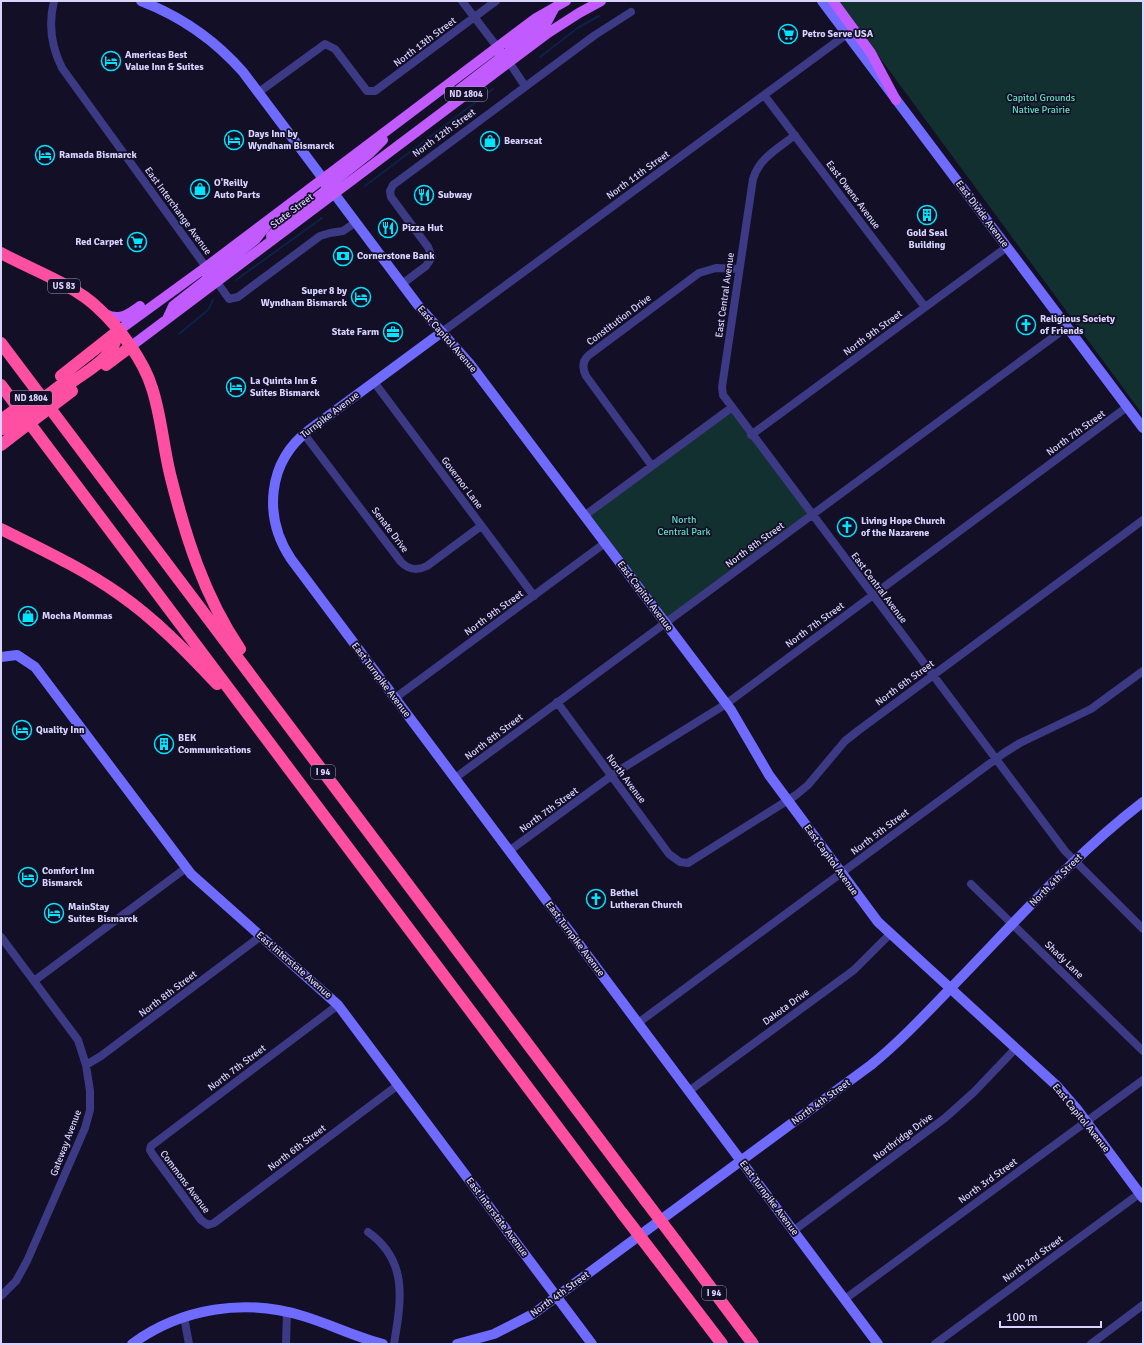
<svg xmlns="http://www.w3.org/2000/svg" width="1144" height="1345" font-family="Signika,sans-serif">
<style>
.green{fill:#12302f}
.lines{fill:none;stroke-linecap:round;stroke-linejoin:round}
.stream{stroke:#0c2248;stroke-width:2}
.street{stroke:#3d3a85;stroke-width:8}
.secondary{stroke:#6f6bff;stroke-width:10}
.primary{stroke:#c25bff;stroke-width:10}
.highway{stroke:#ff4fa3;stroke-width:12}
.highway-bridge{stroke:#ff4fa3;stroke-width:12}
.labels{text-anchor:middle;dominant-baseline:central;stroke-width:3.5;stroke-linejoin:round;paint-order:stroke}
.shield{fill:#130f26;stroke:#9e99be;stroke-width:1}
.shield-label{font-size:9px;font-weight:bold;fill:#d9d4ff}
.poi-label{font-size:10px;font-weight:bold;fill:#d9d4ff;stroke:#130f26;text-anchor:start}
.street-label{font-size:10px;fill:#d9d4ff;stroke:#130f26}
.park-label{font-size:10px;fill:#5fe0c0;stroke:#130f26}
</style>
<rect width="100%" height="100%" fill="#130f26"/>
<path class="green" d="M 838,1 L 1143,1 L 1143,415 Z
M 731,408 L 812,515 L 665,623 L 584,516 Z"/>
<g class="lines">
<path class="stream" d="M 540,57 L 579,27 L 599,16
M 365,186 L 493,89
M 236,280 L 322,218
M 179,334 L 208,310 L 213,300"/>
<path class="street" d="M 54,1 C 48,25 51,46 62,68 L 206,267
M 462,1 L 498,48
M 509,62 L 525,86
M 259,92 L 325,44 L 335,49 L 367,91 L 375,91 L 496,1
M 764,95 L 925,307
M 795,135 C 779,148 759,158 753,179 L 722,387 L 723,395 L 1065,851 L 1143,929
M 217,282 L 229,299 L 238,297 L 320,236 L 330,233 L 343,231 L 356,222
M 402,284 L 426,266 L 432,257 L 428,247 L 391,197 L 390,191 L 393,185 L 595,35 L 631,12
M 442,332 L 847,34
M 374,382 L 534,596
M 304,434 L 401,562 C 409,570 417,571 427,566 L 481,526
M 751,435 L 1007,247
M 652,466 L 586,376 C 582,368 582,361 589,355 L 699,273 L 716,268 L 739,269
M 584,516 L 731,408
M 395,698 L 605,543
M 557,702 L 669,854 L 680,862 L 688,863 L 796,795 L 808,785 L 845,741 L 859,730 L 1143,520
M 455,778 L 1067,327
M 509,851 L 618,771 L 726,704 L 1127,407
M 971,884 L 1143,1051
M 1,937 L 78,1040 L 86,1065 L 90,1091 L 90,1110 L 85,1128 L 27,1261 L 16,1281 L 1,1296
M 34,981 L 186,868
M 338,1005 L 151,1146 L 150,1150 L 153,1155 L 201,1220 L 208,1225 L 214,1223 L 398,1085
M 638,1023 L 1004,753 L 1020,743 L 1091,709 L 1143,671
M 86,1065 L 101,1056 L 261,936
M 689,1091 L 854,970 L 890,934
M 793,1231 L 945,1118 L 974,1092 L 1016,1048
M 368,1232 C 409,1261 401,1301 394,1344
M 845,1299 L 1143,1080
M 184,1317 L 189,1344
M 286,1344 L 287,1311
M 935,1344 L 1143,1191
M 1091,1344 L 1143,1305"/>
<path class="secondary" d="M 141,1 C 180,16 215,40 243,72 L 417,304 L 470,364 L 731,710 L 769,775 L 878,922 L 1057,1086 L 1077,1109 L 1143,1198
M 822,1 L 1143,428
M 442,332 L 309,430 C 267,462 263,517 291,559 L 878,1344
M 1,657 L 17,655 L 35,667 L 191,874 L 338,1005 L 592,1344
M 132,1344 C 181,1308 245,1298 303,1316 C 330,1324 355,1337 383,1344
M 457,1344 L 494,1334 L 533,1314 L 871,1065 C 897,1044 921,1019 945,994 C 1009,929 1070,858 1143,802"/>
<path class="primary" d="M 833,1 L 871,53 L 896,100
M 509,62 L 507,54 L 509,51 L 547,22 L 555,7
M 456,102 L 460,89 L 499,59 L 501,53 L 498,48
M 331,188 L 333,182 L 370,153 L 383,140
M 271,236 L 280,226 L 325,191 L 327,184
M 217,282 L 214,278 L 215,272 L 256,239 L 267,225
M 105,314 C 120,321 128,315 140,306
M 167,319 L 173,306 L 206,280 L 209,272 L 206,267
M 118,331 L 206,267 L 536,18 L 566,1
M 130,347 L 548,33 L 579,13 L 601,1"/>
<path class="highway" d="M 1,253 C 32,270 73,284 98,308 C 119,327 144,361 152,388 C 161,415 163,445 170,474 C 185,535 204,596 240,649
M 1,343 L 645,1200
M 106,365 L 130,347
M 61,376 L 118,331
M 1,385 L 622,1213
M 68,385 C 89,369 114,359 118,331
M 1,445 L 10,438
M 1,529 C 41,549 82,568 119,594 C 155,619 187,652 217,684
M 676,1241 L 753,1344
M 655,1256 L 722,1344"/>
<path class="highway-bridge" d="M 1,420 L 23,404
M 3,429 L 65,382
M 10,438 L 72,391
M 645,1200 L 676,1241
M 622,1213 L 655,1256"/>
</g>
<defs>
<g id="supermarket-ring" transform="scale(1)"><circle r="9.5" fill="#130f26" stroke="#00e5ff" stroke-width="1.5"/><path d="M-6-5.5h2.5l.6 2H6L4.5 2H-2.5L-4.4-4H-6ZM-1.5 3.2a1.3 1.3 0 1 0 .1 0ZM3 3.2a1.3 1.3 0 1 0 .1 0Z" fill="#00e5ff"/></g>
<g id="hotel-ring" transform="scale(1)"><circle r="9.5" fill="#130f26" stroke="#00e5ff" stroke-width="1.5"/><path d="M-6-4.5h1.5V1H6V5H4.5V3h-9V5H-6ZM-4 0a1.8 1.8 0 1 1 3.6 0ZM.5 0V-2.5h3Q6-2.5 6 0Z" fill="#00e5ff"/></g>
<g id="shop-ring" transform="scale(1)"><circle r="9.5" fill="#130f26" stroke="#00e5ff" stroke-width="1.5"/><path d="M-5-2.5h2.3a2.7 3.5 0 0 1 5.4 0H5L5.5 6h-11ZM-1.5-2.5h3a1.5 2.3 0 0 0-3 0Z" fill="#00e5ff"/></g>
<g id="restaurant-ring" transform="scale(1)"><circle r="9.5" fill="#130f26" stroke="#00e5ff" stroke-width="1.5"/><path d="M-5-6h1v4h1v-4h1v4h1v-4h1v5L-1.5 .5V6h-2V.5L-5-1ZM5-6V6H3V1.5H1.5Q1.5-4 5-6Z" fill="#00e5ff"/></g>
<g id="building-ring" transform="scale(1)"><circle r="9.5" fill="#130f26" stroke="#00e5ff" stroke-width="1.5"/><path d="M-4-6H4V6H1V3H-1V6H-4ZM-2.5-4.3h1.7v1.8h-1.7ZM.8-4.3h1.7v1.8H.8ZM-2.5-1h1.7V.8h-1.7ZM.8-1h1.7V.8H.8Z" fill="#00e5ff"/></g>
<g id="bank-ring" transform="scale(1)"><circle r="9.5" fill="#130f26" stroke="#00e5ff" stroke-width="1.5"/><path d="M-6-4H6V4H-6ZM0-2.3a2.3 2.3 0 1 0 0 4.6a2.3 2.3 0 1 0 0-4.6Z" fill="#00e5ff"/></g>
<g id="church-ring" transform="scale(1)"><circle r="9.5" fill="#130f26" stroke="#00e5ff" stroke-width="1.5"/><path d="M-1.2-6h2.4v3.5h3.3v2.4h-3.3V6h-2.4V-.1h-3.3v-2.4h3.3Z" fill="#00e5ff"/></g>
<g id="office-ring" transform="scale(1)"><circle r="9.5" fill="#130f26" stroke="#00e5ff" stroke-width="1.5"/><path d="M-6-3h4V-5.5h4V-3h4V5H-6ZM-1-4.5V-3h2v-1.5ZM-6 0V1H6V0Z" fill="#00e5ff"/></g>
</defs>
<g fill-rule="evenodd">
<use href="#supermarket-ring" x="788" y="34"/>
<use href="#hotel-ring" x="111" y="61"/>
<use href="#hotel-ring" x="234" y="140"/>
<use href="#shop-ring" x="490" y="141"/>
<use href="#hotel-ring" x="45" y="155"/>
<use href="#shop-ring" x="200" y="189"/>
<use href="#restaurant-ring" x="424" y="195"/>
<use href="#building-ring" x="927" y="215"/>
<use href="#restaurant-ring" x="388" y="228"/>
<use href="#supermarket-ring" x="137" y="242"/>
<use href="#bank-ring" x="343" y="256"/>
<use href="#hotel-ring" x="361" y="297"/>
<use href="#church-ring" x="1026" y="325"/>
<use href="#office-ring" x="393" y="332"/>
<use href="#hotel-ring" x="236" y="387"/>
<use href="#church-ring" x="847" y="527"/>
<use href="#shop-ring" x="28" y="616"/>
<use href="#hotel-ring" x="22" y="730"/>
<use href="#building-ring" x="164" y="744"/>
<use href="#hotel-ring" x="28" y="877"/>
<use href="#church-ring" x="596" y="899"/>
<use href="#hotel-ring" x="54" y="913"/>
</g>
<g class="labels">
<g class="shield">
<rect x="445" y="87" width="42" height="14" rx="3"/>
<rect x="48" y="279" width="32" height="14" rx="3"/>
<rect x="10" y="391" width="42" height="14" rx="3"/>
<rect x="311" y="765" width="24" height="14" rx="3"/>
<rect x="702" y="1286" width="24" height="14" rx="3"/>
</g>
<g class="shield-label">
<text x="466" y="94">ND 1804</text>
<text x="64" y="286">US 83</text>
<text x="31" y="398">ND 1804</text>
<text x="323" y="772">I 94</text>
<text x="714" y="1293">I 94</text>
</g>
<g class="poi-label">
<text x="802" y="34">Petro Serve USA</text>
<text x="125" y="55">Americas Best<tspan x="125" dy="12">Value Inn &amp; Suites</tspan></text>
<text x="248" y="134">Days Inn by<tspan x="248" dy="12">Wyndham Bismarck</tspan></text>
<text x="504" y="141">Bearscat</text>
<text x="59" y="155">Ramada Bismarck</text>
<text x="214" y="183">O'Reilly<tspan x="214" dy="12">Auto Parts</tspan></text>
<text x="438" y="195">Subway</text>
<text x="402" y="228">Pizza Hut</text>
<text x="927" y="233" text-anchor="middle">Gold Seal<tspan x="927" dy="12">Building</tspan></text>
<text x="123" y="242" text-anchor="end">Red Carpet</text>
<text x="357" y="256">Cornerstone Bank</text>
<text x="347" y="291" text-anchor="end">Super 8 by<tspan x="347" dy="12">Wyndham Bismarck</tspan></text>
<text x="1040" y="319">Religious Society<tspan x="1040" dy="12">of Friends</tspan></text>
<text x="379" y="332" text-anchor="end">State Farm</text>
<text x="250" y="381">La Quinta Inn &amp;<tspan x="250" dy="12">Suites Bismarck</tspan></text>
<text x="861" y="521">Living Hope Church<tspan x="861" dy="12">of the Nazarene</tspan></text>
<text x="42" y="616">Mocha Mommas</text>
<text x="36" y="730">Quality Inn</text>
<text x="178" y="738">BEK<tspan x="178" dy="12">Communications</tspan></text>
<text x="42" y="871">Comfort Inn<tspan x="42" dy="12">Bismarck</tspan></text>
<text x="610" y="893">Bethel<tspan x="610" dy="12">Lutheran Church</tspan></text>
<text x="68" y="907">MainStay<tspan x="68" dy="12">Suites Bismarck</tspan></text>
</g>
<g class="street-label">
<text transform="translate(425 42) rotate(-37)">North 13th Street</text>
<text transform="translate(444 133) rotate(-36)">North 12th Street</text>
<text transform="translate(638 175) rotate(-36)">North 11th Street</text>
<text transform="translate(853 195) rotate(53)">East Owens Avenue</text>
<text transform="translate(178 211) rotate(54)">East Interchange Avenue</text>
<text transform="translate(292 211) rotate(-37)">State Street</text>
<text transform="translate(982 214) rotate(53)">East Divide Avenue</text>
<text transform="translate(725 295) rotate(-82)">East Central Avenue</text>
<text transform="translate(619 320) rotate(-37)">Constitution Drive</text>
<text transform="translate(873 333) rotate(-36)">North 9th Street</text>
<text transform="translate(447 339) rotate(49)">East Capitol Avenue</text>
<text transform="translate(330 415) rotate(-37)">Turnpike Avenue</text>
<text transform="translate(1076 433) rotate(-36)">North 7th Street</text>
<text transform="translate(462 483) rotate(53)">Governor Lane</text>
<text transform="translate(390 530) rotate(53)">Senate Drive</text>
<text transform="translate(755 545) rotate(-36)">North 8th Street</text>
<text transform="translate(879 588) rotate(53)">East Central Avenue</text>
<text transform="translate(645 596) rotate(53)">East Capitol Avenue</text>
<text transform="translate(494 613) rotate(-36)">North 9th Street</text>
<text transform="translate(815 625) rotate(-36)">North 7th Street</text>
<text transform="translate(381 680) rotate(53)">East Turnpike Avenue</text>
<text transform="translate(905 683) rotate(-36)">North 6th Street</text>
<text transform="translate(494 737) rotate(-37)">North 8th Street</text>
<text transform="translate(626 779) rotate(53)">North Avenue</text>
<text transform="translate(549 810) rotate(-36)">North 7th Street</text>
<text transform="translate(880 832) rotate(-37)">North 5th Street</text>
<text transform="translate(831 860) rotate(54)">East Capitol Avenue</text>
<text transform="translate(1056 880) rotate(-45)">North 4th Street</text>
<text transform="translate(575 939) rotate(53)">East Turnpike Avenue</text>
<text transform="translate(1064 960) rotate(44)">Shady Lane</text>
<text transform="translate(294 965) rotate(41)">East Interstate Avenue</text>
<text transform="translate(168 994) rotate(-37)">North 8th Street</text>
<text transform="translate(786 1007) rotate(-36)">Dakota Drive</text>
<text transform="translate(237 1068) rotate(-37)">North 7th Street</text>
<text transform="translate(821 1102) rotate(-36)">North 4th Street</text>
<text transform="translate(1081 1118) rotate(51)">East Capitol Avenue</text>
<text transform="translate(903 1137) rotate(-37)">Northridge Drive</text>
<text transform="translate(66 1143) rotate(-69)">Gateway Avenue</text>
<text transform="translate(297 1148) rotate(-37)">North 6th Street</text>
<text transform="translate(988 1181) rotate(-36)">North 3rd Street</text>
<text transform="translate(185 1182) rotate(53)">Commons Avenue</text>
<text transform="translate(769 1198) rotate(53)">East Turnpike Avenue</text>
<text transform="translate(497 1217) rotate(53)">East Interstate Avenue</text>
<text transform="translate(1033 1259) rotate(-36)">North 2nd Street</text>
<text transform="translate(560 1294) rotate(-36)">North 4th Street</text>
</g>
<g class="park-label">
<text x="1041" y="98">Capitol Grounds<tspan x="1041" dy="12">Native Prairie</tspan></text>
<text x="684" y="520">North<tspan x="684" dy="12">Central Park</tspan></text>
</g>
</g>
<rect width="1144" height="1345" fill="none" stroke="#d9d4ff" stroke-width="4"/>
<path d="M1000 1321v6h101v-6" fill="none" stroke="#d9d4ff" stroke-width="2"/>
<text x="1006" y="1321" font-size="12" fill="#d9d4ff" stroke="#130f26" stroke-width="3" paint-order="stroke">100 m</text>
</svg>
